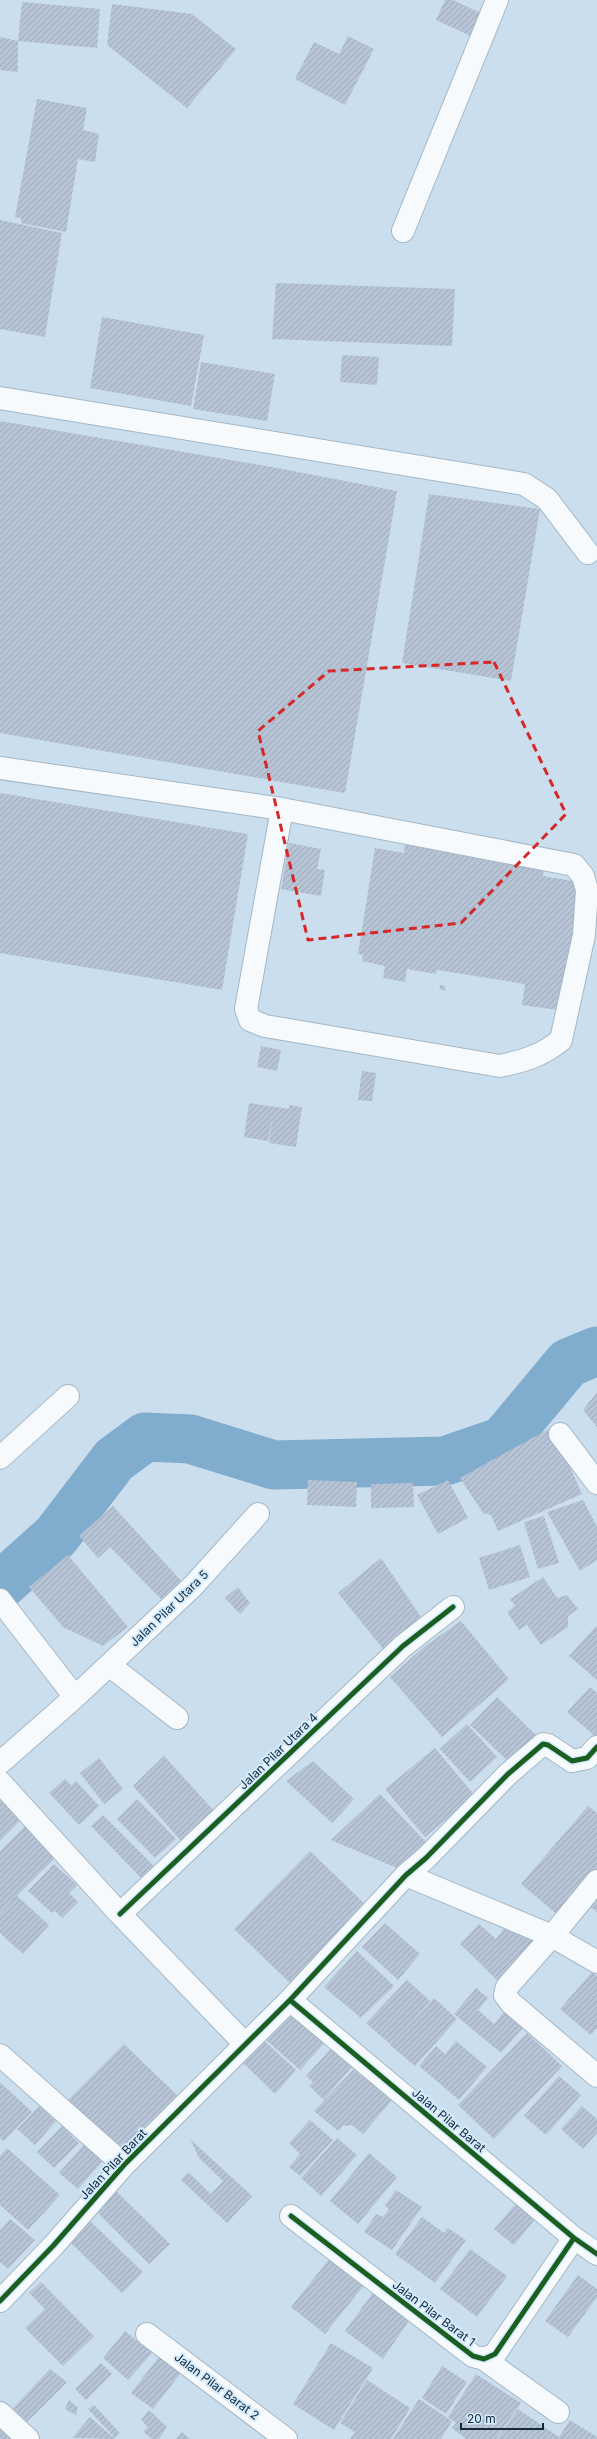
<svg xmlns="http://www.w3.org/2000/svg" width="597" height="2439" font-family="Inter,sans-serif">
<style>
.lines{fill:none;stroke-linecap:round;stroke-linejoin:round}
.river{stroke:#80accd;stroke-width:49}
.building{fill:url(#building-hatch)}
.minor-casing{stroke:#a4b7c6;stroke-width:24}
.minor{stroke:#f7fafc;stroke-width:22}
.cycleway-casing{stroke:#d4ebfd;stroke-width:8}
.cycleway{stroke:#1b5e20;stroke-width:5}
.marked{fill:none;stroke:#d62828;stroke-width:3;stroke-dasharray:8 5;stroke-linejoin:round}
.labels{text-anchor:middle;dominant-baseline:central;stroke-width:4;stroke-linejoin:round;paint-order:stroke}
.street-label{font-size:12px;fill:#11293a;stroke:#d4ebfd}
</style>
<defs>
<pattern id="building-hatch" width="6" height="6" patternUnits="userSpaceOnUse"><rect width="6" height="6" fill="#b6c4d5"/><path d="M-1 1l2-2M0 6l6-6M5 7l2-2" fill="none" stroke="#9ba8b8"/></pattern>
</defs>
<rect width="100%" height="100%" fill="#cbdeed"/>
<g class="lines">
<path class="river" d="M 0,1586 L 56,1536 L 114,1460 L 145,1437 L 190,1439 L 274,1465 L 445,1461 L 503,1441 L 568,1363 L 597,1351"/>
</g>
<path class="building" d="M 445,0 L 453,0 L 483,14 L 473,37 L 436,20 Z
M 22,2 L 100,9 L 97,48 L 18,41 L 18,72 L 0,70 L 0,37 L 18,41 Z
M 112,4 L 192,14 L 236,49 L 187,108 L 107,45 Z
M 348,36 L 374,49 L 345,105 L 295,79 L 314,42 L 339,54 Z
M 37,99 L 87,108 L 83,130 L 99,134 L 95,162 L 78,159 L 66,232 L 21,223 L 21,218 L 15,217 Z
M 0,220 L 62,233 L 45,337 L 0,329 Z
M 276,283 L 455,289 L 452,346 L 272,339 Z
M 102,317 L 204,335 L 191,406 L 90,388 Z
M 342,355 L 379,357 L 377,385 L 340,382 Z
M 201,362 L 275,374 L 267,421 L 193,409 Z
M 0,421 L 272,467 L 397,491 L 345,793 L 0,733 Z
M 429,494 L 540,509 L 511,681 L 402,663 Z
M 0,793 L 248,834 L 222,990 L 0,953 Z
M 405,841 L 544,866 L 543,876 L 585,883 L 565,1011 L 522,1005 L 525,984 L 437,970 L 436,974 L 407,969 L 405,982 L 383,978 L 385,966 L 362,961 L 363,955 L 358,954 L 375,848 L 404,853 Z
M 289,843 L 321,849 L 317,869 L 325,870 L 321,896 L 281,889 Z
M 441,985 L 445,986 L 445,990 L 441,990 L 439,986 Z
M 261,1046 L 281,1050 L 277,1071 L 257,1067 Z
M 362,1071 L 376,1073 L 372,1101 L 358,1100 Z
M 249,1103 L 289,1109 L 289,1105 L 302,1107 L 296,1147 L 269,1143 L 273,1114 L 268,1141 L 244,1137 Z
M 597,1392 L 597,1427 L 583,1410 Z
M 552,1427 L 582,1494 L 498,1531 L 491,1515 L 483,1513 L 460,1478 Z
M 308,1480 L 357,1482 L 356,1507 L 307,1505 Z
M 448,1480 L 468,1518 L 438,1534 L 417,1495 Z
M 413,1483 L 414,1507 L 371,1508 L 371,1484 Z
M 583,1500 L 597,1527 L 597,1560 L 580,1571 L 547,1512 Z
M 113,1506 L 184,1584 L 166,1604 L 110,1547 L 98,1558 L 79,1536 Z
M 544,1516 L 559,1563 L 538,1569 L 524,1522 Z
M 520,1545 L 530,1577 L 489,1590 L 479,1558 Z
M 68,1555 L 128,1627 L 103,1646 L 63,1627 L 29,1587 Z
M 381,1558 L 421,1617 L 384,1650 L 338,1593 Z
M 543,1577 L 557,1598 L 567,1595 L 578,1609 L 568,1616 L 568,1627 L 541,1645 L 527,1625 L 519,1630 L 507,1612 L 515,1606 L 510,1599 Z
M 238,1587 L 250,1603 L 240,1614 L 225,1598 Z
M 461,1621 L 509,1679 L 442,1737 L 390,1677 L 425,1646 Z
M 596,1626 L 597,1627 L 597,1680 L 569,1656 Z
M 590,1687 L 597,1693 L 597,1738 L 567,1712 Z
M 497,1697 L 536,1735 L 509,1762 L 470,1725 Z
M 467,1724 L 497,1757 L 470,1782 L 440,1749 Z
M 435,1748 L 475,1796 L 425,1837 L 385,1789 Z
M 164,1756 L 216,1813 L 182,1842 L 133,1786 Z
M 99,1758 L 123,1789 L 104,1804 L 80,1773 Z
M 313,1761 L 354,1799 L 332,1823 L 286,1781 Z
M 65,1779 L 71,1786 L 76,1781 L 99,1806 L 79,1825 L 49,1793 Z
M 380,1794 L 427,1843 L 397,1868 L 331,1840 Z
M 137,1799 L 176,1839 L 155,1858 L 117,1819 Z
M 0,1800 L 21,1820 L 0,1841 Z
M 588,1806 L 597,1813 L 597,1871 L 559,1916 L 521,1884 Z
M 103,1815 L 154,1866 L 141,1878 L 91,1826 Z
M 28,1823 L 59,1854 L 17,1896 L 49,1925 L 23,1954 L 0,1933 L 0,1914 L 15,1898 L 0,1913 L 0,1851 Z
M 310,1851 L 368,1907 L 292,1985 L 234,1929 Z
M 54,1864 L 77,1885 L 69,1893 L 78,1902 L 62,1918 L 55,1911 L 52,1913 L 28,1891 Z
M 597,1896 L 597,1912 L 589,1906 Z
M 385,1923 L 420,1954 L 398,1980 L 362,1947 Z
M 508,1923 L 535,1940 L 498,1981 L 460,1944 L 479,1924 L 496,1939 Z
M 357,1951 L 394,1986 L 361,2018 L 324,1987 Z
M 592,1972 L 597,1976 L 597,2028 L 591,2035 L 560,2009 Z
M 407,1980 L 430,2001 L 405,2029 L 434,1998 L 457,2019 L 415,2066 L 390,2045 L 396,2039 L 390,2044 L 366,2023 Z
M 476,1988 L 488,1998 L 478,2010 L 494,2024 L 509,2006 L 528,2022 L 501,2053 L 454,2014 Z
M 294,2006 L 329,2038 L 300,2070 L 264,2038 Z
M 527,2033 L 562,2066 L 494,2139 L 458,2105 Z
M 260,2037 L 296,2070 L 275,2094 L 238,2058 Z
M 456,2041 L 487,2067 L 459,2100 L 419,2066 L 436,2046 L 445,2054 Z
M 336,2043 L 358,2059 L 324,2100 L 309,2086 L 313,2082 L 306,2076 Z
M 124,2044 L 179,2097 L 123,2154 L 68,2100 Z
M 368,2067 L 399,2092 L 363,2134 L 352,2125 L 343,2126 L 338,2131 L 314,2111 L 354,2069 L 361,2076 Z
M 559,2076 L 581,2095 L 546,2135 L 524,2116 Z
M 0,2082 L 32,2112 L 4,2141 L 0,2138 Z
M 39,2106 L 56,2121 L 35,2145 L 17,2129 Z
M 582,2106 L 597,2119 L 597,2133 L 583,2149 L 561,2129 Z
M 310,2120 L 333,2140 L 300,2176 L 289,2167 L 300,2154 L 289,2143 Z
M 62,2126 L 79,2143 L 54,2168 L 37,2152 Z
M 337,2138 L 357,2155 L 321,2196 L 301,2178 Z
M 190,2139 L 252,2196 L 227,2223 L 181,2180 L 188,2172 L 211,2194 L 223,2181 L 199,2158 Z
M 86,2142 L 105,2158 L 78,2189 L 59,2173 Z
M 7,2148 L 60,2195 L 28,2230 L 0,2205 L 0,2156 Z
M 369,2153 L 397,2177 L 358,2224 L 330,2201 Z
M 396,2190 L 422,2207 L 392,2250 L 364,2232 L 376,2214 L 383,2217 L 389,2209 L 385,2206 Z
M 116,2191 L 170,2244 L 149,2264 L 96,2211 Z
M 521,2198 L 541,2212 L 514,2245 L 494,2229 Z
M 422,2217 L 444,2233 L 448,2228 L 466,2240 L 435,2283 L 395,2254 Z
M 10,2219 L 35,2240 L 8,2269 L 0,2262 L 0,2230 Z
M 90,2221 L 143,2272 L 122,2293 L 69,2241 Z
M 470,2249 L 507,2276 L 477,2317 L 440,2289 Z
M 331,2257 L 365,2284 L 325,2334 L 291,2307 Z
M 578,2275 L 597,2289 L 597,2297 L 568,2337 L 545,2321 Z
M 41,2282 L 94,2336 L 63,2366 L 25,2328 L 45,2309 L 29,2293 Z
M 374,2291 L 410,2319 L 383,2359 L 345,2331 Z
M 125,2331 L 152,2353 L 128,2380 L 103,2358 Z
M 331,2343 L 373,2368 L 334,2430 L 293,2404 Z
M 161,2354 L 183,2370 L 153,2409 L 131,2393 Z
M 101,2363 L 112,2374 L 86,2400 L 75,2389 Z
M 442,2366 L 467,2382 L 446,2414 L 422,2398 Z
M 50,2369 L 67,2382 L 27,2422 L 13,2408 Z
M 476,2374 L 521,2403 L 496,2439 L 466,2439 L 452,2428 L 456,2423 L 448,2417 Z
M 367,2380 L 410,2408 L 391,2439 L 350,2439 L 355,2432 L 340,2423 Z
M 419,2399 L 452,2421 L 441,2439 L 393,2439 Z
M 69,2400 L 78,2408 L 76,2415 L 65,2409 Z
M 94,2405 L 120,2433 L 115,2438 L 88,2409 Z
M 518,2409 L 559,2437 L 570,2420 L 597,2437 L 597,2439 L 497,2439 Z
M 149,2410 L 167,2427 L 159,2439 L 152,2439 L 143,2432 L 148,2427 L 141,2420 Z
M 90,2417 L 115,2439 L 72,2438 Z
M 0,2419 L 19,2439 L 0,2439 Z
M 182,2432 L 190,2439 L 176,2439 Z"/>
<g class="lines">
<g class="minor-casing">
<path id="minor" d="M 403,231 L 497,0
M 0,398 L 524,484 L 547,499 L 588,553
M 0,768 L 282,809 L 574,865 L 583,876 L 587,890 L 584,935 L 561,1040 C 542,1056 523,1061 500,1066 L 265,1026 L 250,1020 L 246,1009 L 282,809
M 560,1434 L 597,1483
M 0,1458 L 68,1396
M 0,1600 L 75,1697
M 109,1665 L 177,1718
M 0,1763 L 75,1697 L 193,1586 L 258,1514
M 0,1782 L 120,1914 L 244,2043
M 406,1875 L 552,1936 L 597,1881
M 120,1914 L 403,1646 L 453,1607
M 597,1962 L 552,1936 L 507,1987 L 505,1995 L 511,2003 L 597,2076
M 290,2000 L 574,2238 L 597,2254
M 0,2055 L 124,2165
M 291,2216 L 473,2356 L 484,2359 L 495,2354 L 574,2238
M 0,2301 L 53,2246 L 124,2165 L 290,2000 L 406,1875 L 426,1858 L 508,1774 L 543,1744 L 548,1745 L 572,1761 L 587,1758 L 597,1747
M 147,2334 L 286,2439
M 484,2359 L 558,2412
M 0,2413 L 28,2439"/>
</g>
<use href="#minor" class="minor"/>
<g class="cycleway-casing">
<path id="cycleway" d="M 120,1914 L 403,1646 L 453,1607
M 290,2000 L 574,2238 L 597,2254
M 291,2216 L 473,2356 L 484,2359 L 495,2354 L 574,2238
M 0,2301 L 53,2246 L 124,2165 L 290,2000 L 406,1875 L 426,1858 L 508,1774 L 543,1744 L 548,1745 L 572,1761 L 587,1758 L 597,1747"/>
</g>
<use href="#cycleway" class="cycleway"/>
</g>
<path class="marked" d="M 494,662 L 566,814 L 461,923 L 308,940 L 258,731 L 329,671 Z"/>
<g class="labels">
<g class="street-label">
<text transform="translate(169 1608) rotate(-44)">Jalan Pilar Utara 5</text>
<text transform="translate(278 1751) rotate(-44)">Jalan Pilar Utara 4</text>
<text transform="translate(449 2120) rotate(40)">Jalan Pilar Barat</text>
<text transform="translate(113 2164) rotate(-47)">Jalan Pilar Barat</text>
<text transform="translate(434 2313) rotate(37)">Jalan Pilar Barat 1</text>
<text transform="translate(217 2386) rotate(37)">Jalan Pilar Barat 2</text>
</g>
</g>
<path d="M461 2423v6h82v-6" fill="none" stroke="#11293a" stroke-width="2"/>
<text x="467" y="2423" font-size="12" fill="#11293a" stroke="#d4ebfd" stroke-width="3" paint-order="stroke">20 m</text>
</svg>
